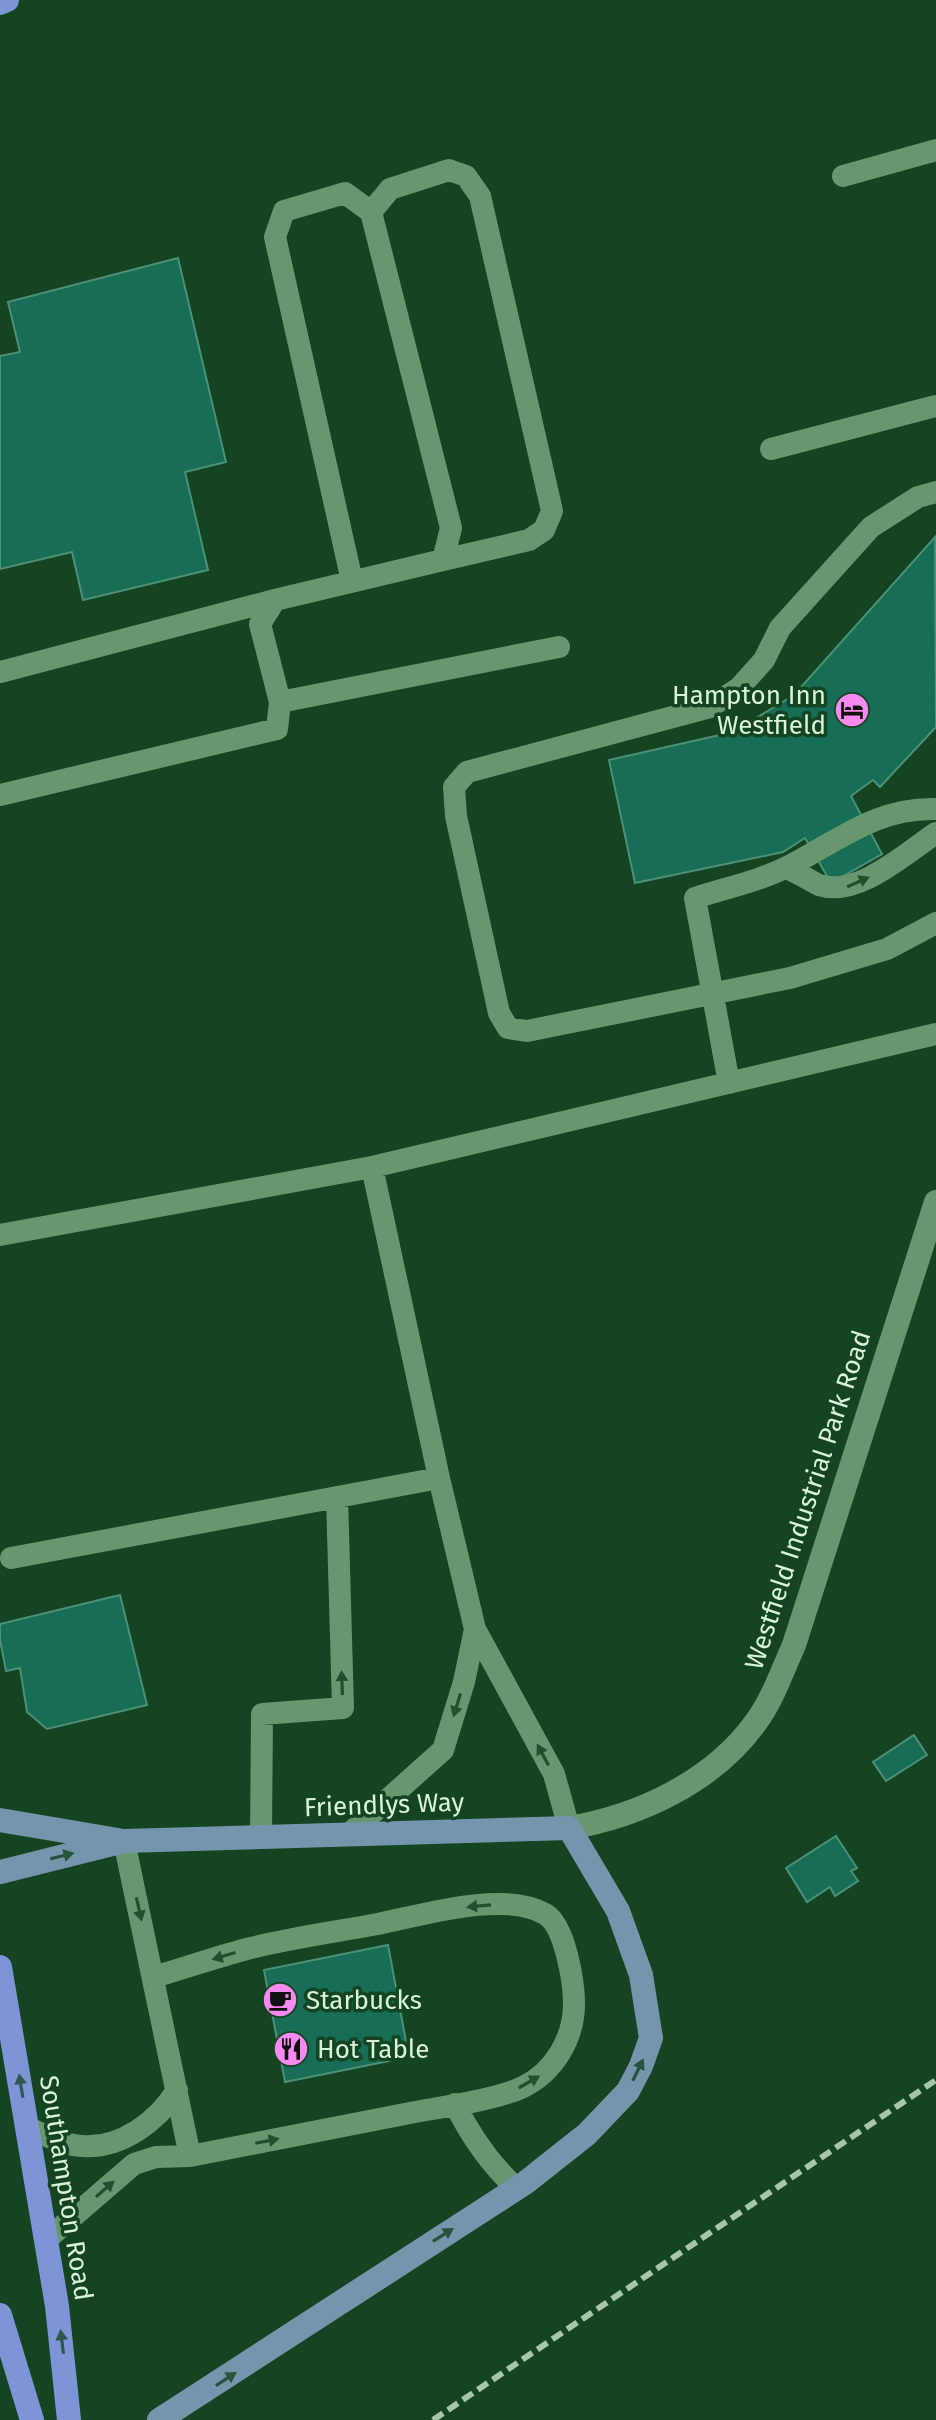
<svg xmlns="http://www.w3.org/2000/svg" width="936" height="2420" font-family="'Fira Sans',sans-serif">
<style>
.building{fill:#176d55;stroke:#4c9078;stroke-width:2}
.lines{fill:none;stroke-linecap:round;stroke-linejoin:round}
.lane{stroke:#67976f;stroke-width:22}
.secondary{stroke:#67976f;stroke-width:24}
.primary{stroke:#7595ad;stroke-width:24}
.highway{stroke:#7e94d6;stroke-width:24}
.rail{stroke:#a6c5ab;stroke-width:6;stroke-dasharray:12 6;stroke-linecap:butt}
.oneway{fill:#20502d}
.oneway2{fill:#27543d}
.oneway3{fill:#2e584e}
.labels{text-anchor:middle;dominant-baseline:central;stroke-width:7;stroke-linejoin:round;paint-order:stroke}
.poi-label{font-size:26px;fill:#d9f2dc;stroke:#144421;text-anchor:start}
.street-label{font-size:26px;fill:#d9f2dc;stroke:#144421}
</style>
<rect width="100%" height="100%" fill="#144421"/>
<path class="building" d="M 178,258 L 226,462 L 185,472 L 208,570 L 83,600 L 72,552 L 0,569 L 0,356 L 20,352 L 8,302 Z
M 935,537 L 936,727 L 880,787 L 873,780 L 851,796 L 882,854 L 831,883 L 805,838 L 783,852 L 635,883 L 609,760 L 733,732 L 794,695 Z
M 120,1595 L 147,1705 L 47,1729 L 27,1712 L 20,1668 L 6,1671 L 0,1640 L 0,1624 Z
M 914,1735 L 927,1755 L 886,1781 L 873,1762 Z
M 836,1836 L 857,1868 L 851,1871 L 858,1881 L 835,1896 L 830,1887 L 807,1902 L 786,1868 Z
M 388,1945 L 409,2057 L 285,2082 L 264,1970 Z"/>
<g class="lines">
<path class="lane" d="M 843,176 L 936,150
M 371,212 L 390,189 L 449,170 L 466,176 L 480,196 L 552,511 L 544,530 L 529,540 L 443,560
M 771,449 L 936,406
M 936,492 L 918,497 L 871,527 L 780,628 L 764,660 L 739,688 L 710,707 L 467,772 L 454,787 L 456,816 L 499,1013 L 508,1028 L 527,1031 L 790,978 L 887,949 L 936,923
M 0,672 L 275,600
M 280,702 L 559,647
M 0,795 L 277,729 L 280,702 L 260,624 L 275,600 L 443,560 L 451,528 L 371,212 L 345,193 L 284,211 L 275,237 L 352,581
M 785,868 C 798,872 808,880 819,885 C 857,898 906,853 936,833
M 729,1083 L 695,898 C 725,888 760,881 789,866 C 838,841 877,807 936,809
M 372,1167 L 439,1478 L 475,1629 L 554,1774 L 569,1828
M 0,1235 L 372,1167 L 936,1034
M 11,1558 L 439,1478
M 349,1834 L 443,1750 L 464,1682 L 475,1629
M 261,1837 L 262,1714 L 343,1708 L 337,1497
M 124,1841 L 190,2156
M 455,2104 C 471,2137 489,2163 516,2188
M 28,2128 C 45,2135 64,2145 82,2146 C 121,2149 158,2121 177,2090
M 46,2240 L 134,2164 L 156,2157 L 190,2156 C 264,2142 337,2127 410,2113 C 441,2107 496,2100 523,2087 C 554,2072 574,2038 574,2004 C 574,1982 565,1925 545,1914 C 504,1890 423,1915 378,1924 C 335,1932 290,1938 247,1949 C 216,1957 185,1968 154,1977"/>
<path class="secondary" d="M 569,1828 C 639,1816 713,1782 756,1722 C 773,1699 782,1671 794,1645 L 936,1202"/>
<path class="primary" d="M 0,1820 L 118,1840
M 0,1872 L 124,1841 L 569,1828 L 618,1911 L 641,1975 L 651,2038 L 641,2066 L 628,2091 L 587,2134 L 525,2183 L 159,2420"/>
<path class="highway" d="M 0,3 L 7,0
M 0,1967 L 57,2306 L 69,2420
M 0,2315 L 32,2420"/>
<path class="rail" d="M 433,2420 L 936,2080"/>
</g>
<defs><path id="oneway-solid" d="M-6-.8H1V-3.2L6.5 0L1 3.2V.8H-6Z" transform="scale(2)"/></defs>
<g class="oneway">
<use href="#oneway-solid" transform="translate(858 882) rotate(-24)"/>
<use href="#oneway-solid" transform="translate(342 1683) rotate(-92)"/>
<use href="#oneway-solid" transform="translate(457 1705) rotate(107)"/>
<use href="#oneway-solid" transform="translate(543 1755) rotate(-118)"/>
<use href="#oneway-solid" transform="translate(479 1906) rotate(175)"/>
<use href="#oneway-solid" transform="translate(139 1909) rotate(77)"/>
<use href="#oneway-solid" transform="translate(224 1956) rotate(163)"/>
<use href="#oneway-solid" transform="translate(529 2082) rotate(-30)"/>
<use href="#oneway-solid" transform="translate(267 2141) rotate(-11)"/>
<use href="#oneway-solid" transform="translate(105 2189) rotate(-41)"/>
</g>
<g class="oneway2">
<use href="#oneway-solid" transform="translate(62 1856) rotate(-14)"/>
<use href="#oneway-solid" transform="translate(638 2070) rotate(-64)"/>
<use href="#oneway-solid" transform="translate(443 2235) rotate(-32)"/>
<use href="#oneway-solid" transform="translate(226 2379) rotate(-33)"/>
</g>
<g class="oneway3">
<use href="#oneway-solid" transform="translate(21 2086) rotate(-99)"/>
<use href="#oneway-solid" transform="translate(62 2342) rotate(-97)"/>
</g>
<defs>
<g id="hotel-disc" transform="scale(1.8)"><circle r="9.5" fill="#f589ef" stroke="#144421"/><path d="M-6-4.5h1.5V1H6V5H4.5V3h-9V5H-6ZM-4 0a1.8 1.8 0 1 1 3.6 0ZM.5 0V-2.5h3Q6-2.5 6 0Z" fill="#111"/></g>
<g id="cafe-disc" transform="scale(1.8)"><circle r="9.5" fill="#f589ef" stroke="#144421"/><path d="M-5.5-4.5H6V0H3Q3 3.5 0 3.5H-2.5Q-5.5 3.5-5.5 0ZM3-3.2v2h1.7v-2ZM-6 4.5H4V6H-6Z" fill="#111"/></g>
<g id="restaurant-disc" transform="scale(1.8)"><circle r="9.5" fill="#f589ef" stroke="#144421"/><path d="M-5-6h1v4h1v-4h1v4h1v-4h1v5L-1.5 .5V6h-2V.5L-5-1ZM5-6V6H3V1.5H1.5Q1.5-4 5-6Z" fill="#111"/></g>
</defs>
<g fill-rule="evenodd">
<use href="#hotel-disc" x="852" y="710"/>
<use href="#cafe-disc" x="280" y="2000"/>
<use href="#restaurant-disc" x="291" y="2049"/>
</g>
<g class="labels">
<g class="poi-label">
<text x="826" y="695" text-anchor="end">Hampton Inn<tspan x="826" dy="30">Westfield</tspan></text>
<text x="306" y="2000">Starbucks</text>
<text x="317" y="2049">Hot Table</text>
</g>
<g class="street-label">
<text transform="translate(808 1500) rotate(-72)">Westfield Industrial Park Road</text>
<text transform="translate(384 1805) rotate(-2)">Friendlys Way</text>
<text transform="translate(66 2188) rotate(81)">Southampton Road</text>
</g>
</g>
</svg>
